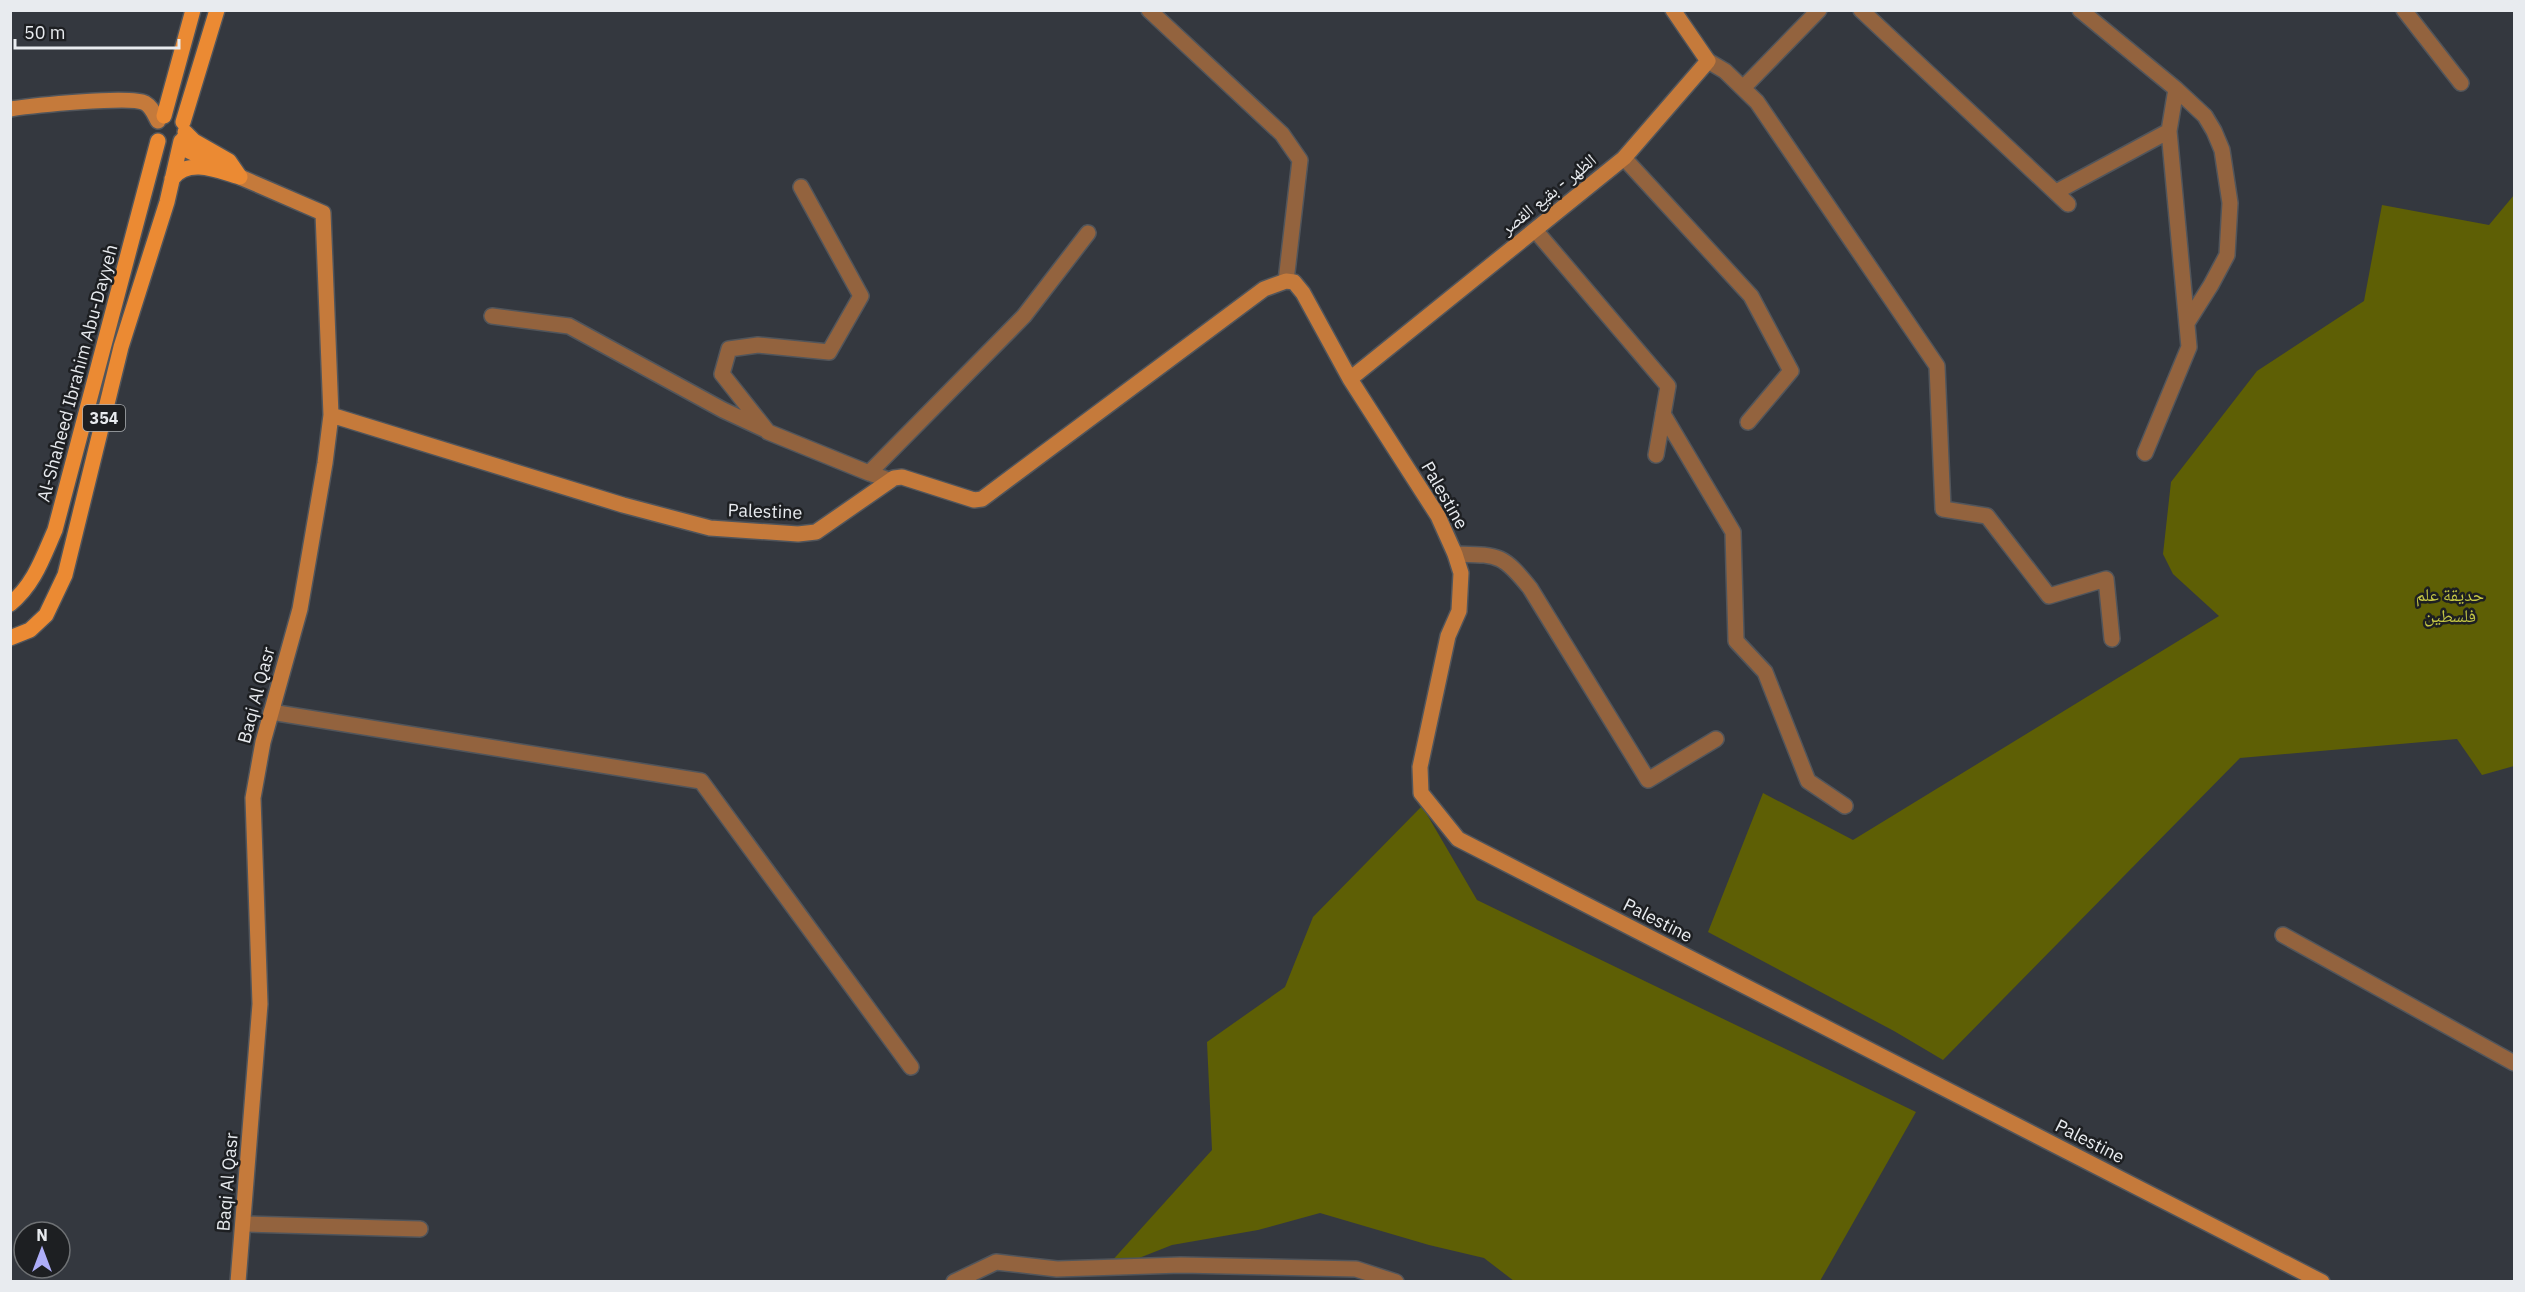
<svg xmlns="http://www.w3.org/2000/svg" width="2525" height="1292" font-family="'IBM Plex Sans','Noto Naskh Arabic',sans-serif">
<style>
.green{fill:#5e5f05}
.lines{fill:none;stroke-linecap:round;stroke-linejoin:round}
.street-casing{stroke:#51555b;stroke-width:18}
.secondary-casing{stroke:#51555b;stroke-width:18}
.primary-casing{stroke:#51555b;stroke-width:18}
.street{stroke:#93633e;stroke-width:15}
.secondary{stroke:#c57a3b;stroke-width:15}
.primary{stroke:#eb8a33;stroke-width:15}
.labels{text-anchor:middle;dominant-baseline:central;stroke-width:5;stroke-linejoin:round;paint-order:stroke}
.shield{fill:#1d1f22;stroke:#abaeb2;stroke-width:1.5}
.shield-label{font-size:16px;font-weight:bold;fill:#e8ebef}
.street-label{font-size:18px;fill:#e8ebef;stroke:#1d1f22}
.park-label{font-size:18px;fill:#c5c745;stroke:#1d1f22}
</style>
<rect width="100%" height="100%" fill="#34383f"/>
<path class="green" d="M 2514,195 L 2514,766 L 2482,775 L 2457,739 L 2240,758 L 1943,1060 L 1894,1031 L 1708,932 L 1763,793 L 1853,840 L 2219,616 L 2173,574 L 2163,554 L 2171,482 L 2257,371 L 2364,301 L 2382,205 L 2489,225 Z
M 1422,806 L 1477,900 L 1916,1112 L 1820,1281 L 1514,1281 L 1484,1258 L 1429,1245 L 1320,1213 L 1258,1230 L 1172,1245 L 1101,1273 L 1212,1150 L 1207,1042 L 1285,987 L 1313,917 Z"/>
<g class="lines">
<g class="street-casing">
<path id="street" d="M 1149,10 L 1282,134 L 1300,160 L 1286,281
M 1861,10 L 2068,204
M 2404,10 L 2461,83
M 1708,61 L 1725,71 L 1757,102 L 1937,366 L 1943,509 L 1987,516 L 2049,596 L 2106,579 L 2112,639
M 1743,88 L 1819,10
M 2176,89 L 2205,116 L 2214,131 L 2222,150 L 2230,203 L 2227,255 L 2211,285 L 2187,323
M 1624,158 L 1751,296 L 1791,371 L 1748,422
M 801,187 L 861,296 L 829,352 L 758,345 L 729,349 L 722,374 L 768,432 L 869,473
M 2056,192 L 2169,131 L 2176,89 L 2080,10
M 1535,230 L 1668,386 L 1656,455
M 492,316 L 569,326 L 723,410 L 766,430
M 1663,414 L 1733,532 L 1736,641 L 1765,672 L 1808,781 L 1845,806
M 2145,453 L 2189,347 L 2169,131
M 889,480 L 869,473 L 1024,316 L 1088,233
M 1455,554 C 1498,555 1502,553 1530,588 L 1648,780 L 1716,739
M 271,712 L 701,781 L 911,1067
M 2283,935 L 2514,1063
M 243,1224 L 420,1229
M 954,1282 L 996,1262 L 1057,1269 L 1181,1265 L 1356,1269 L 1396,1282"/>
</g>
<g class="secondary-casing">
<path id="secondary" d="M 10,109 C 30,106 131,95 145,103 C 152,107 154,114 158,121
M 1350,379 L 1624,158 L 1708,61 L 1673,10
M 331,415 L 623,505 L 710,528 L 798,534 L 816,532 L 894,478 L 902,477 L 974,500 L 982,499 L 1264,289 L 1286,281 L 1294,282 L 1303,293 L 1350,379 L 1438,516 L 1455,554 L 1461,573 L 1459,611 L 1448,636 L 1420,767 L 1421,793 L 1458,839 L 2322,1282
M 238,1282 L 260,1004 L 253,798 L 263,742 L 300,609 L 325,463 L 331,415 L 323,213 L 240,177"/>
</g>
<g class="primary-casing">
<path id="primary" d="M 164,116 L 193,10
M 183,122 L 217,10
M 185,132 L 194,141 L 229,161 L 240,177
M 183,139 L 184,146 L 187,150 L 219,166
M 172,179 C 188,157 219,171 240,177
M 10,604 C 34,585 43,557 55,530 L 158,141
M 10,638 L 30,630 L 46,615 L 65,575 L 121,347 L 167,202 L 181,141"/>
</g>
<use href="#street" class="street"/>
<use href="#secondary" class="secondary"/>
<use href="#primary" class="primary"/>
</g>
<g class="labels">
<rect class="shield" x="83" y="405" width="42" height="26" rx="4.5"/>
<g class="shield-label">
<text x="104" y="418">354</text>
</g>
<g class="street-label">
<text transform="translate(1548 194) rotate(-39)">الظهر - بقيع القصر</text>
<text transform="translate(77 373) rotate(-75)">Al-Shaheed Ibrahim Abu-Dayyeh</text>
<text transform="translate(1445 495) rotate(60)">Palestine</text>
<text transform="translate(765 511) rotate(2)">Palestine</text>
<text transform="translate(256 695) rotate(-75)">Baqi Al Qasr</text>
<text transform="translate(1658 920) rotate(27)">Palestine</text>
<text transform="translate(2090 1141) rotate(27)">Palestine</text>
<text transform="translate(227 1182) rotate(-85)">Baqi Al Qasr</text>
</g>
<g class="park-label">
<text x="2450" y="594">حديقة علم<tspan x="2450" dy="21">فلسطين</tspan></text>
</g>
</g>
<rect width="2525" height="1292" fill="none" stroke="#e8ebef" stroke-width="24"/>
<g transform="translate(42 1250)"><circle r="28" fill="#1d1f22" stroke="#6e7174" stroke-width="1.5"/>
<path d="M0-4.5L10 22L0 15L-10 22Z" fill="#aeaefa"/>
<text y="-9" font-size="16" font-weight="bold" text-anchor="middle" fill="#e8ebef">N</text>
</g>
<path d="M15 39v9h164v-9" fill="none" stroke="#e8ebef" stroke-width="3"/>
<text x="24" y="39" font-size="18" fill="#e8ebef" stroke="#1d1f22" stroke-width="4.5" paint-order="stroke">50 m</text>
</svg>
